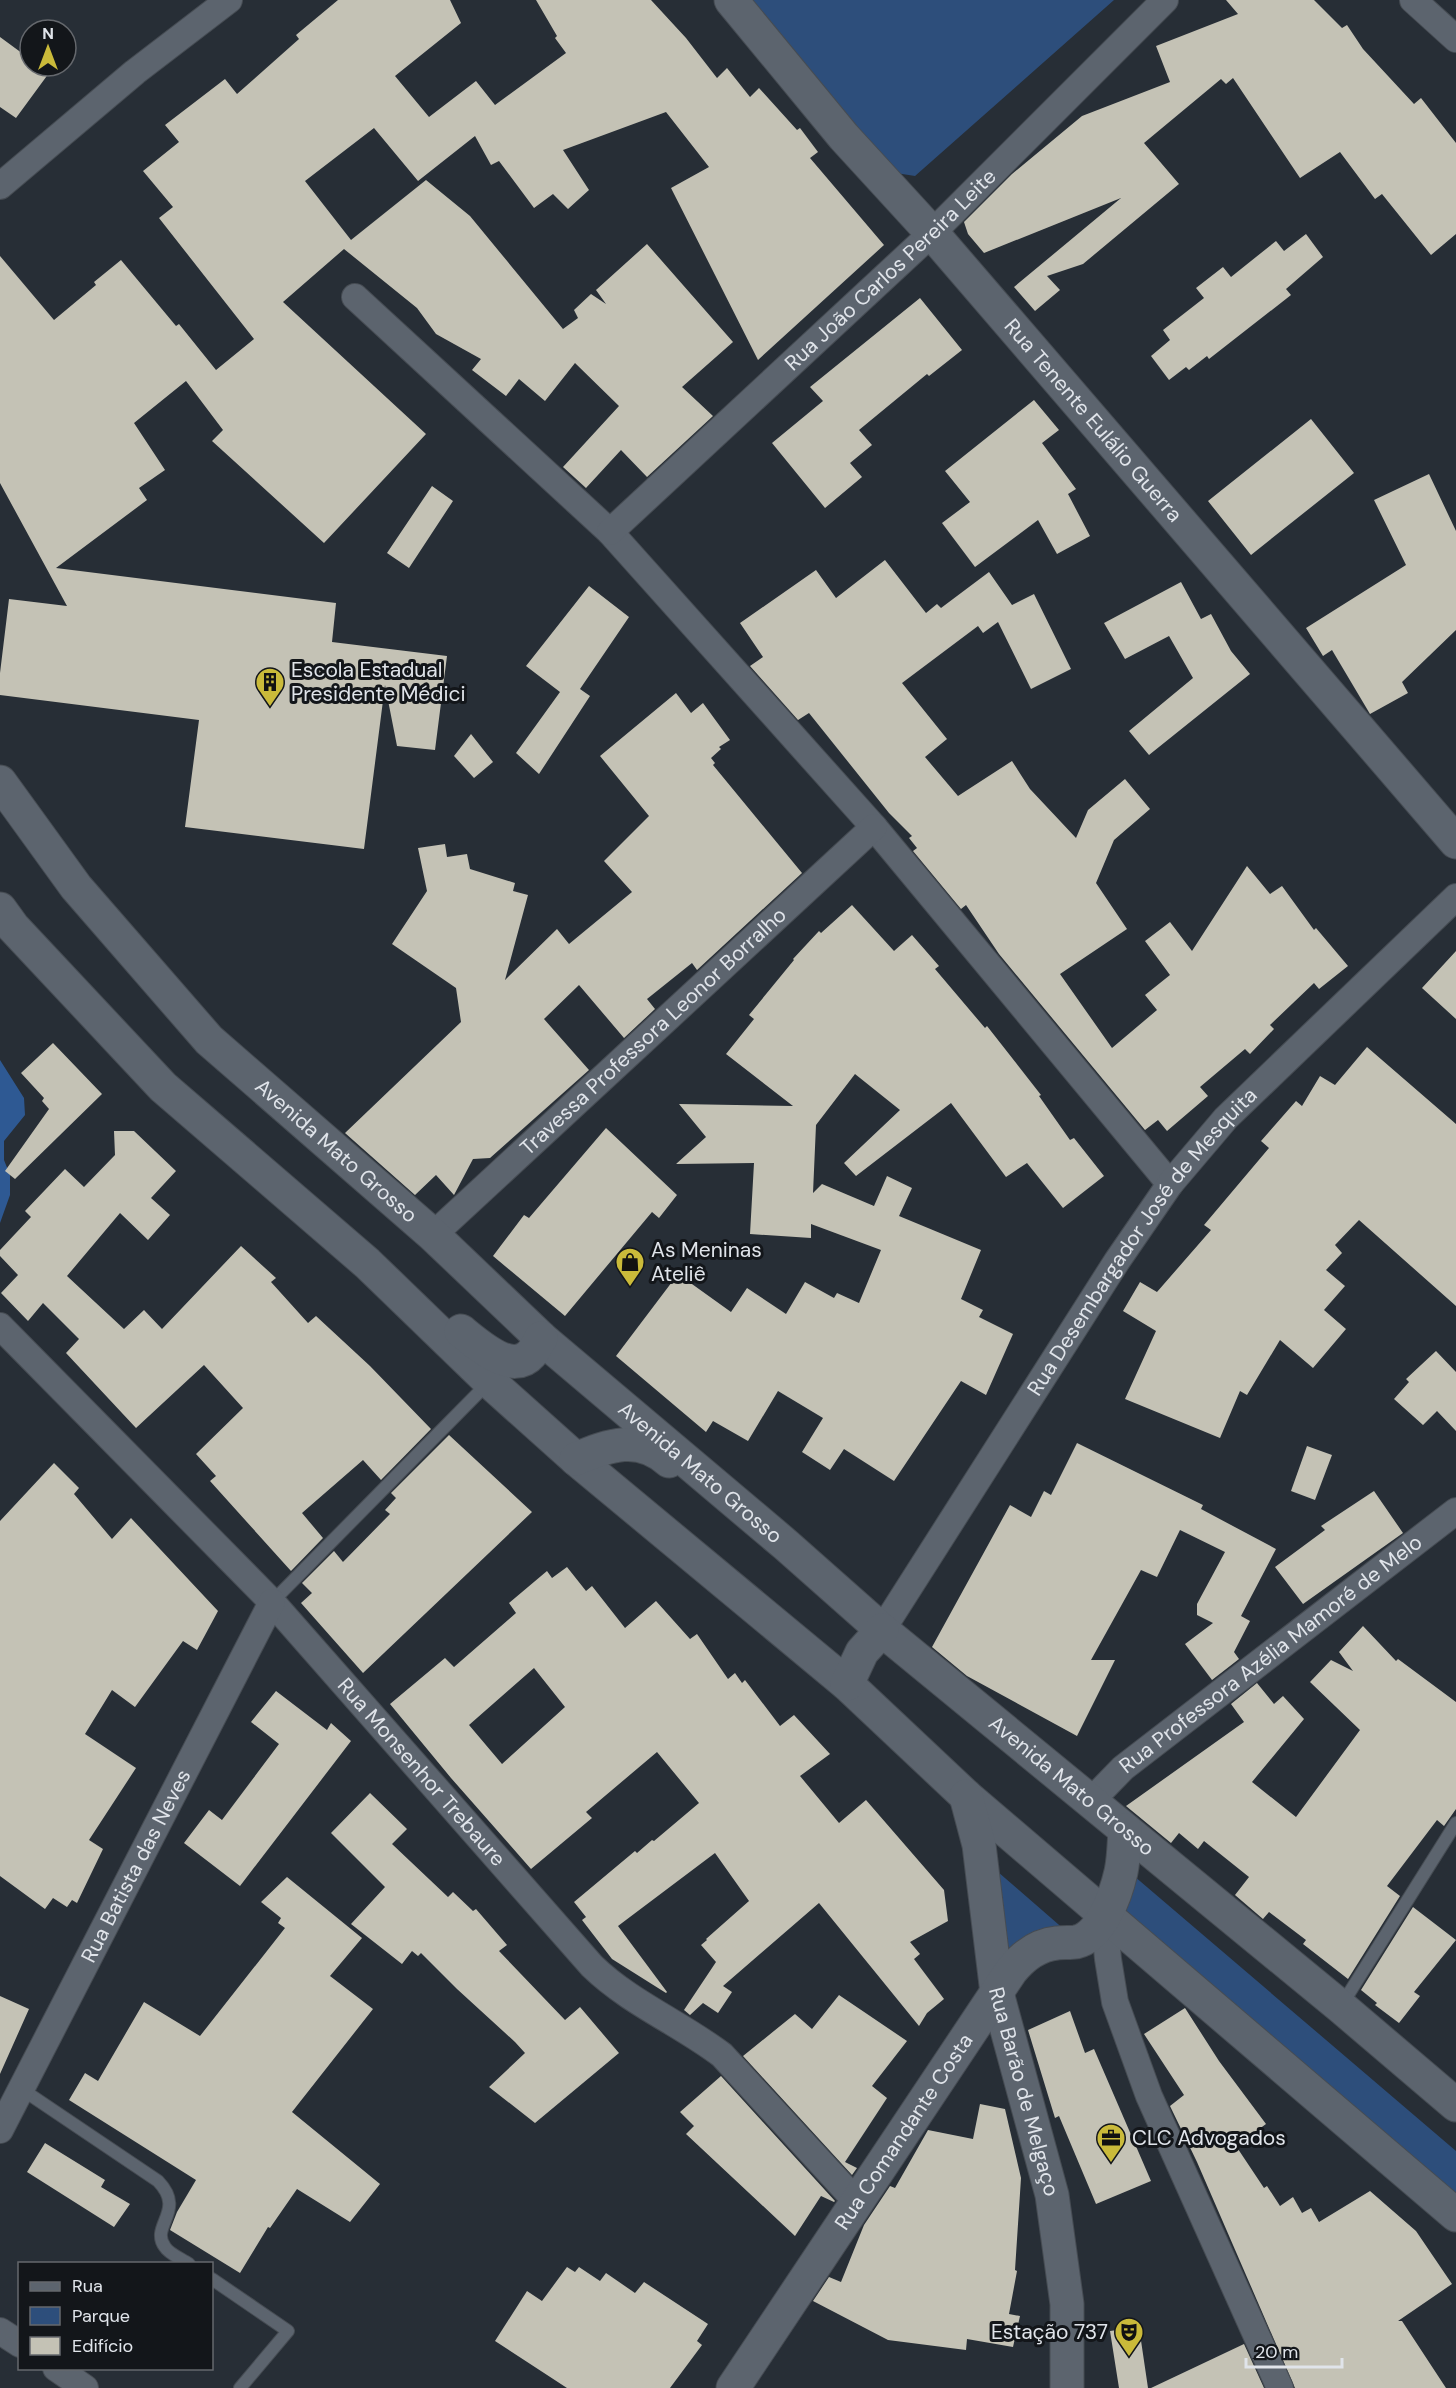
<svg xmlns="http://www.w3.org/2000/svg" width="1456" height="2388" font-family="'DM Sans',sans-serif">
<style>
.green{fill:#2d4e7b}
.forest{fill:#2e5993}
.building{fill:#c4c2b5;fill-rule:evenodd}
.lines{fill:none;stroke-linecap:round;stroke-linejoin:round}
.lane-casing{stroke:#464c53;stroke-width:14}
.street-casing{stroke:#464c53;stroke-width:28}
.secondary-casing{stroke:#464c53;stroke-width:35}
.lane{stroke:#5c646e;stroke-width:12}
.street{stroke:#5c646e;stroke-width:26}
.secondary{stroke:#5c646e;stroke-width:33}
.labels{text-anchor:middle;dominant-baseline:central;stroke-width:6;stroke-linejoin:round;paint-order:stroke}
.street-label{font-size:21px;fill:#e0e4ea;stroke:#13161a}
.poi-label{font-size:21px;fill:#e0e4ea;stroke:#13161a;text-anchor:start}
</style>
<rect width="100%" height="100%" fill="#272e36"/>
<path class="green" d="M 730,0 L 1114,0 L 915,176 L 877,170 Z
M 1127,1870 L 1456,2151 L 1456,2196 L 1127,1913 Z
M 998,1872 L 1066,1931 L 1007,1954 Z"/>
<path class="forest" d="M 0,1060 L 24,1098 L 25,1115 L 4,1141 L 4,1160 L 10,1175 L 10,1195 L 0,1223 Z"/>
<path class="building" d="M 338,0 L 450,0 L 461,23 L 395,76 L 429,117 L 476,81 L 495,105 L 566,53 L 555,38 L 557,36 L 536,0 L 651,0 L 686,38 L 717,78 L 727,68 L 750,97 L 759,88 L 797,130 L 800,128 L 818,152 L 810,158 L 884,245 L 758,360 L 671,188 L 709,167 L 666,112 L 563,150 L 589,190 L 568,209 L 553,194 L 534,208 L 499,161 L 491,165 L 475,136 L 418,181 L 374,128 L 305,181 L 351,240 L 426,180 L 470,216 L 563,329 L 578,318 L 574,310 L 591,294 L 606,304 L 596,290 L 647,244 L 733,342 L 682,387 L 713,416 L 647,477 L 621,450 L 586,488 L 563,467 L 619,406 L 575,363 L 545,401 L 519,379 L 506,396 L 472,370 L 481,359 L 436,334 L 417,308 L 344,249 L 283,302 L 426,434 L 324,543 L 212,441 L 223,430 L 186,381 L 134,423 L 165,470 L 139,488 L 147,500 L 56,568 L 336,603 L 332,642 L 447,656 L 435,750 L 397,746 L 385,685 L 364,849 L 185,827 L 199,720 L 0,695 L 0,673 L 9,599 L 67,606 L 0,483 L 0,256 L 54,320 L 96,285 L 94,282 L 121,260 L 176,326 L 179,324 L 216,370 L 254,339 L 159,218 L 173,207 L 143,171 L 179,142 L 165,125 L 225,79 L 237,94 L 299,39 L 296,35 Z
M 1226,0 L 1314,0 L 1342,28 L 1347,25 L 1363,49 L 1414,104 L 1421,98 L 1456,143 L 1456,234 L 1431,255 L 1382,194 L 1375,199 L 1340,152 L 1300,178 L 1233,78 L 1226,84 L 1221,79 L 1144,143 L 1179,184 L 1083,264 L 1047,276 L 1060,290 L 1035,311 L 1014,287 L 1121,198 L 984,253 L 968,234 L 964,222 L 1012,174 L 1082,116 L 1170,82 L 1156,46 L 1238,14 Z
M 0,37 L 30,59 L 30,66 L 39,66 L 49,73 L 16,118 L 0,107 Z
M 1306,234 L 1323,257 L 1286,289 L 1291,295 L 1209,359 L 1207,356 L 1189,370 L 1186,367 L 1169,380 L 1151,356 L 1170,340 L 1163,330 L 1204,298 L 1196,288 L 1223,267 L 1231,277 L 1276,241 L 1284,251 Z
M 920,298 L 962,350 L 929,376 L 927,374 L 859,430 L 872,445 L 850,463 L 862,477 L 825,508 L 772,443 L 823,401 L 810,387 Z
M 1034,400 L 1059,430 L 1042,443 L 1076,489 L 1068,494 L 1090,536 L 1057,554 L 1038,520 L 975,567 L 942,523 L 970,502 L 945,471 Z
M 1311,419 L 1354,473 L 1251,555 L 1208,501 Z
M 1429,474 L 1456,531 L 1456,630 L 1402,682 L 1408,693 L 1370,714 L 1332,650 L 1323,656 L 1306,628 L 1406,565 L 1374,500 Z
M 432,486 L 453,501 L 409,568 L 387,553 Z
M 885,560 L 926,613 L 937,604 L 941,608 L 989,572 L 1012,605 L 1034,594 L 1071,669 L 1031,689 L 998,622 L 983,633 L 978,626 L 902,683 L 947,739 L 925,757 L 958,796 L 1012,761 L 1030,789 L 1076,838 L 1088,810 L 1125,779 L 1150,809 L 1114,840 L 1096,883 L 1127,929 L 1060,974 L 1112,1048 L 1157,1010 L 1145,995 L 1170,975 L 1145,941 L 1170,922 L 1192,951 L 1247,866 L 1270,894 L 1282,886 L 1314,930 L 1316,928 L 1348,966 L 1319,989 L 1314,983 L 1270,1025 L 1274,1029 L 1250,1054 L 1245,1049 L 1200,1087 L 1208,1096 L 1167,1131 L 1158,1120 L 1145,1130 L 999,954 L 966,905 L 961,909 L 913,851 L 917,848 L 909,838 L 912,836 L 889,813 L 809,713 L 798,720 L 750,666 L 763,657 L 740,623 L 816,570 L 836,598 Z
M 1181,582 L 1201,619 L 1211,614 L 1231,651 L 1250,674 L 1149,755 L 1129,731 L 1193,678 L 1169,636 L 1125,659 L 1104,623 Z
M 589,586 L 629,617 L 580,689 L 590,696 L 539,774 L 516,753 L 560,692 L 526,666 Z
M 676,693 L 691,713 L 703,703 L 730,740 L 719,747 L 721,749 L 711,758 L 715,763 L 713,765 L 802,873 L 697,970 L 692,963 L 647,999 L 655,1009 L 624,1038 L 579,985 L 544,1019 L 589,1070 L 490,1158 L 473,1159 L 454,1195 L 436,1175 L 415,1195 L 345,1133 L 461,1022 L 456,988 L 392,944 L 427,891 L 418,848 L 445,844 L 447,857 L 467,854 L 470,869 L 515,883 L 513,891 L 528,895 L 505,980 L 557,929 L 569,944 L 632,892 L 604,861 L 649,816 L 600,756 Z
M 471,734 L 493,762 L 474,778 L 454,756 Z
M 852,905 L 894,951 L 912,935 L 939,966 L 935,969 L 985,1028 L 987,1026 L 1041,1095 L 1039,1096 L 1070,1140 L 1074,1138 L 1104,1176 L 1063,1208 L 1027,1163 L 1006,1177 L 951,1103 L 856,1176 L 844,1163 L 900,1110 L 855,1074 L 816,1125 L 813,1193 L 822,1184 L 874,1206 L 887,1176 L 912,1188 L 899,1216 L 981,1250 L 961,1299 L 983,1310 L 979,1317 L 1013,1334 L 986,1395 L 961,1381 L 894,1481 L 844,1449 L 830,1470 L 802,1452 L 823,1418 L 778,1391 L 748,1441 L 713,1421 L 706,1432 L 616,1356 L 678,1274 L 731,1312 L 747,1288 L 786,1314 L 805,1282 L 834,1298 L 837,1293 L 859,1303 L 881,1250 L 811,1224 L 811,1238 L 750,1234 L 754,1163 L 676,1164 L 706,1137 L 679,1104 L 793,1106 L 726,1054 L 754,1019 L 749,1015 L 794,960 L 793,959 L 819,931 L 821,933 Z
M 1456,951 L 1456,1019 L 1422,988 Z
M 53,1043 L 102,1094 L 15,1179 L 5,1171 L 49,1109 L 42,1101 L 44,1098 L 21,1073 Z
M 1367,1047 L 1456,1124 L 1456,1306 L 1359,1220 L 1335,1245 L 1342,1253 L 1326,1270 L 1345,1286 L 1324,1310 L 1346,1329 L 1313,1368 L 1280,1340 L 1247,1395 L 1240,1391 L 1220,1438 L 1125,1399 L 1156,1331 L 1123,1311 L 1140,1282 L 1157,1292 L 1211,1230 L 1204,1225 L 1269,1148 L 1261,1141 L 1296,1101 L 1302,1106 L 1320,1076 L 1335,1085 Z
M 606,1128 L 677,1195 L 659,1218 L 652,1212 L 565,1316 L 493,1256 L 524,1215 L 529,1218 Z
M 114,1131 L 134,1131 L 176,1171 L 151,1198 L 170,1215 L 148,1240 L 120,1213 L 67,1276 L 124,1329 L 144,1310 L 162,1329 L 241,1246 L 276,1278 L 271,1282 L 308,1323 L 316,1316 L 370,1366 L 431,1429 L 381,1480 L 363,1460 L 302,1513 L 323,1538 L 291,1571 L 210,1481 L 216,1476 L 196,1454 L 243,1408 L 204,1365 L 136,1428 L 66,1353 L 79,1339 L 43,1303 L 28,1321 L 1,1293 L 18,1275 L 0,1256 L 0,1250 L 31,1217 L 25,1211 L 65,1169 L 84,1187 L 115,1155 Z
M 1436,1351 L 1456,1372 L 1456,1431 L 1437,1411 L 1423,1425 L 1394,1399 L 1409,1382 L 1406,1379 Z
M 449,1435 L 532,1512 L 363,1673 L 301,1603 L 312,1593 L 302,1583 L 334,1551 L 343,1562 L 390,1514 L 385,1510 L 396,1498 L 391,1493 Z
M 1077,1443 L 1203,1505 L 1201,1509 L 1276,1549 L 1241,1616 L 1250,1621 L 1234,1652 L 1239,1659 L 1212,1680 L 1185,1644 L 1213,1623 L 1197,1615 L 1197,1604 L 1225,1552 L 1180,1530 L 1157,1577 L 1141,1570 L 1091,1660 L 1115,1660 L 1077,1736 L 967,1676 L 932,1647 L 1010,1505 L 1031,1517 L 1044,1491 L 1051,1495 Z
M 1307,1446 L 1332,1455 L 1315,1500 L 1291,1491 Z
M 54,1463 L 79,1488 L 74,1494 L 112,1539 L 131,1518 L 218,1611 L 197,1650 L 183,1641 L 135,1707 L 112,1690 L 85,1734 L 136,1768 L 89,1840 L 103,1849 L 77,1903 L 72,1900 L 67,1907 L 53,1898 L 45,1909 L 0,1876 L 0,1521 Z
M 1374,1491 L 1403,1533 L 1303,1604 L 1275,1567 L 1325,1530 L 1321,1526 Z
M 567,1567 L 586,1591 L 592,1586 L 625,1628 L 656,1601 L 690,1639 L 697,1634 L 728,1679 L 735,1673 L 742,1683 L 745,1680 L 780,1726 L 794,1715 L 830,1754 L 800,1776 L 839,1823 L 866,1800 L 944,1890 L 948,1921 L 910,1942 L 920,1954 L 914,1959 L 944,1999 L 927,2013 L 919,2026 L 819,1903 L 723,1986 L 732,1992 L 718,2013 L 703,2003 L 690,2015 L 684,2010 L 716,1962 L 701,1945 L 707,1940 L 706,1939 L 749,1901 L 715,1853 L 618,1926 L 667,1992 L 666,1993 L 612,1959 L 582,1920 L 586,1917 L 574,1902 L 635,1851 L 637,1853 L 652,1840 L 654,1841 L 699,1803 L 657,1752 L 586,1812 L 592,1818 L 531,1869 L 451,1778 L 390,1704 L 445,1658 L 454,1667 L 516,1613 L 509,1603 L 547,1571 L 552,1578 ZM 534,1668 L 565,1707 L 502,1764 L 469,1725 Z
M 1363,1626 L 1396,1661 L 1398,1659 L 1456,1702 L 1456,1809 L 1444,1826 L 1437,1820 L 1387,1886 L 1400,1896 L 1348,1979 L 1303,1944 L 1306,1940 L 1269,1912 L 1263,1919 L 1235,1895 L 1249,1877 L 1204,1841 L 1198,1849 L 1179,1833 L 1171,1843 L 1126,1806 L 1244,1722 L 1231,1704 L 1257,1683 L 1274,1704 L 1283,1696 L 1304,1719 L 1252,1782 L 1296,1817 L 1360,1730 L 1310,1682 L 1331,1660 L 1353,1671 L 1339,1652 Z
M 276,1691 L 327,1730 L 331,1723 L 351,1741 L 240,1886 L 184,1843 L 209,1810 L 222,1820 L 279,1744 L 251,1722 Z
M 370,1793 L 407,1829 L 392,1844 L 448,1897 L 453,1892 L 473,1911 L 476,1909 L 507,1945 L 499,1951 L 565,2020 L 580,2007 L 619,2053 L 535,2123 L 489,2087 L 525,2053 L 515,2042 L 457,1989 L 421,1953 L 418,1956 L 412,1951 L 402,1964 L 351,1924 L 385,1887 L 331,1833 Z
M 287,1877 L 362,1938 L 330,1976 L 373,2009 L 292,2112 L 380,2184 L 350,2222 L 297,2189 L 270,2228 L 268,2227 L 240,2273 L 170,2230 L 177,2212 L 196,2180 L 69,2100 L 85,2073 L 98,2081 L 144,2002 L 200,2036 L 285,1928 L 278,1923 L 281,1918 L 261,1902 Z
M 1413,1907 L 1456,1940 L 1414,1992 L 1420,1996 L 1399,2023 L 1375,2005 L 1377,2003 L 1361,1990 Z
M 839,1995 L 907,2041 L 872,2086 L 887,2098 L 845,2162 L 857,2168 L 852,2175 L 743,2056 L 795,2014 L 812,2029 Z
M 0,1996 L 29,2009 L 0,2074 Z
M 1185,2008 L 1219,2061 L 1266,2124 L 1236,2146 L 1264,2188 L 1267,2186 L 1280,2206 L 1293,2197 L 1302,2213 L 1311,2208 L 1319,2222 L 1370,2191 L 1416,2231 L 1452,2284 L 1398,2321 L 1402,2321 L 1446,2388 L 1295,2388 L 1197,2162 L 1170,2106 L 1184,2095 L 1144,2034 Z
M 1070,2011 L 1085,2053 L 1094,2049 L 1151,2181 L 1096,2204 L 1059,2116 L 1055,2118 L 1028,2030 Z
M 721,2076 L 835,2201 L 834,2202 L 821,2196 L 795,2236 L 686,2134 L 694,2126 L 680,2112 Z
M 980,2104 L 1005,2109 L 1021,2178 L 1015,2270 L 1017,2271 L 1009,2314 L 1020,2316 L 1013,2347 L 967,2339 L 966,2350 L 888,2340 L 813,2301 L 829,2277 L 841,2282 L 864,2225 L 890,2186 L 895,2188 L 928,2130 L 973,2139 Z
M 45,2143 L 105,2180 L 101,2187 L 130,2204 L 114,2227 L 27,2172 Z
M 567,2267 L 575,2272 L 579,2267 L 600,2281 L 606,2273 L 635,2293 L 644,2282 L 708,2324 L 697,2341 L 702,2345 L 670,2388 L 567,2388 L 495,2341 L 527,2291 L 542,2301 Z
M 1139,2327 L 1148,2388 L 1119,2388 L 1110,2331 Z
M 1244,2344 L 1264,2388 L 1151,2388 Z"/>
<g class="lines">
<g class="lane-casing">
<path id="lane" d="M 272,1602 L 488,1383
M 1341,2006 L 1456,1823
M 20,2088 L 158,2181 C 187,2211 149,2226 165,2247 C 169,2254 182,2259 189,2264
M 212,2279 L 288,2331 L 240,2388"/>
</g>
<g class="street-casing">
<g id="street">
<path d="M 1413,0 L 1456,39"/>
<path d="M 0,186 L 135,72 L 229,0"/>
<path d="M 355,297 L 610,532 L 874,827 L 1170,1184"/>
<path id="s1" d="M 610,532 L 932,233 L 1165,0"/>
<path id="s2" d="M 433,1235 L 874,827"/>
<path id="s3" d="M 0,1326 L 272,1602 L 592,1966 C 630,2003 680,2023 722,2055 L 856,2201"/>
<path id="s4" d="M 882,1630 L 1117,1261 L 1170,1184 L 1226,1118 L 1456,897"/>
<path id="s5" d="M 1090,1802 L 1123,1768 L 1456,1511"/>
<path d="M 1104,1917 L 1108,1959 L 1115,2002 L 1149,2096 L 1280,2388"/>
<path id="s6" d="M 0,2130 L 272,1602"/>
<path d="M 0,2331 L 20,2344"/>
<path d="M 56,2368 L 85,2388"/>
</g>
</g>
<g class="secondary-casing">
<g id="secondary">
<path id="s7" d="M 731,0 L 844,137 L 932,233 L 1456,842"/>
<path id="s8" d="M 0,782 L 76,887 L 209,1040 L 433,1235 L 541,1338 L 786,1545 L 882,1630 L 1341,2007 L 1456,2105"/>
<path d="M 0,909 L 13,927 L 163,1087 L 367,1263 L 490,1382 L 576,1459 L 847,1684 L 966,1796 L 1456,2215"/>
<path d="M 461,1331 C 476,1343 512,1376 531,1354 C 535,1350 538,1343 541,1338"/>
<path d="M 576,1459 C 609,1445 639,1434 669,1461"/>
<path d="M 847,1684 L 862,1652 L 882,1630"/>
<path id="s9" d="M 966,1796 L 979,1845 L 997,1993 L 1052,2195 L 1067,2304 L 1067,2388"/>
<path id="s10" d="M 733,2388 L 1011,1971 C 1023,1956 1037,1945 1057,1943 C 1063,1942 1070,1943 1076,1942 C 1101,1937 1116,1894 1121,1872 C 1124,1858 1124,1843 1125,1830"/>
</g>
</g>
<use href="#lane" class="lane"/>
<use href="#street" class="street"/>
<use href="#secondary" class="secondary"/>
</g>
<defs>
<g id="building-pin" transform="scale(1.5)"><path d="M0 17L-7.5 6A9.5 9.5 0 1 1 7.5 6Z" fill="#caba3a" stroke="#13161a"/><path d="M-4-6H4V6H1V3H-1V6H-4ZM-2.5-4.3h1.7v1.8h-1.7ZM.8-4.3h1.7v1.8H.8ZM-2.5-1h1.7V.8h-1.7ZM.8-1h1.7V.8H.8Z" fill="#111"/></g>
<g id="shop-pin" transform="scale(1.5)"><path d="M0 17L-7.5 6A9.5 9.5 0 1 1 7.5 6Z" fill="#caba3a" stroke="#13161a"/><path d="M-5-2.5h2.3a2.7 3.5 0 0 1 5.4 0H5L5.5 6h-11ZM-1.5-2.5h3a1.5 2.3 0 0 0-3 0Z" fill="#111"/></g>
<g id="office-pin" transform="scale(1.5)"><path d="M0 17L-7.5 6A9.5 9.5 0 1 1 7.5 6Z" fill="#caba3a" stroke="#13161a"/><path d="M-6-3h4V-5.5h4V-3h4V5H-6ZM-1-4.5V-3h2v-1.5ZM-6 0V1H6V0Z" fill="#111"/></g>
<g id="theatre-pin" transform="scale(1.5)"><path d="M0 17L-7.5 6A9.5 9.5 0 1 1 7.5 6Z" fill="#caba3a" stroke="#13161a"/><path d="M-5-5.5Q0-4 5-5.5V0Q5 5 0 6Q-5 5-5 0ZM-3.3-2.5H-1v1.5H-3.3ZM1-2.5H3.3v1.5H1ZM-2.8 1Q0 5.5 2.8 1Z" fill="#111"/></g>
</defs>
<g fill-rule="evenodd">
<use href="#building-pin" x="270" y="682"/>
<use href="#shop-pin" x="630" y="1262"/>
<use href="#office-pin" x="1111" y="2138"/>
<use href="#theatre-pin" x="1129" y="2332"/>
</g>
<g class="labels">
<g class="street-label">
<text stroke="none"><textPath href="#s1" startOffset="384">Rua João Carlos Pereira Leite</textPath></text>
<text stroke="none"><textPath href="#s7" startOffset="555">Rua Tenente Eulálio Guerra</textPath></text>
<text stroke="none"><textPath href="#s2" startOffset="300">Travessa Professora Leonor Borralho</textPath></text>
<text stroke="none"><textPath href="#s8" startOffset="501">Avenida Mato Grosso</textPath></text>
<text stroke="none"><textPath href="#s4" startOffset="468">Rua Desembargador José de Mesquita</textPath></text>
<text stroke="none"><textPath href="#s8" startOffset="987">Avenida Mato Grosso</textPath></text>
<text stroke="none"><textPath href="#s5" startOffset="234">Rua Professora Azélia Mamoré de Melo</textPath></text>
<text stroke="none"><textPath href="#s3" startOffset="614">Rua Monsenhor Trebaure</textPath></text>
<text stroke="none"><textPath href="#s8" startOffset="1473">Avenida Mato Grosso</textPath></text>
<text stroke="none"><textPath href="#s6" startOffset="297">Rua Batista das Neves</textPath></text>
<text stroke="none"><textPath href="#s9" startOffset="302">Rua Barão de Melgaço</textPath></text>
<text stroke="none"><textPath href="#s10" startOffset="308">Rua Comandante Costa</textPath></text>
</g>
<g class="poi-label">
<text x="291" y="670">Escola Estadual<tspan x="291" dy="24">Presidente Médici</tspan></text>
<text x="651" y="1250">As Meninas<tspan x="651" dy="24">Ateliê</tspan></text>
<text x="1132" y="2138">CLC Advogados</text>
<text x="1108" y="2332" text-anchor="end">Estação 737</text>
</g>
</g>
<rect x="18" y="2262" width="195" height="108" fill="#13161a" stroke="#65686d" stroke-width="1.5"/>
<rect x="30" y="2282" width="30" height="9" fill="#5c646e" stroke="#65686d" stroke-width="1.5"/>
<text x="72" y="2292" font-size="18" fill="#e0e4ea">Rua</text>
<rect x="30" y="2307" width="30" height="18" fill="#2d4e7b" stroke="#65686d" stroke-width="1.5"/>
<text x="72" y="2322" font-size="18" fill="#e0e4ea">Parque</text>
<rect x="30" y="2337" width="30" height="18" fill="#c4c2b5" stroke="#65686d" stroke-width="1.5"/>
<text x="72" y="2352" font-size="18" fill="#e0e4ea">Edifício</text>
<g transform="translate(48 48)"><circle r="28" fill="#13161a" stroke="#65686d" stroke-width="1.5"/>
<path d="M0-4.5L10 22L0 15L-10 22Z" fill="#caba3a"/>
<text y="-9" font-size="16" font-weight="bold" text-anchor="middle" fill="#e0e4ea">N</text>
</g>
<path d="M1246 2358v9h96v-9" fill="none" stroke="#e0e4ea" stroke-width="3"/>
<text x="1255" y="2358" font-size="18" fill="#e0e4ea" stroke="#13161a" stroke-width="4.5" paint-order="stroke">20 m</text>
</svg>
